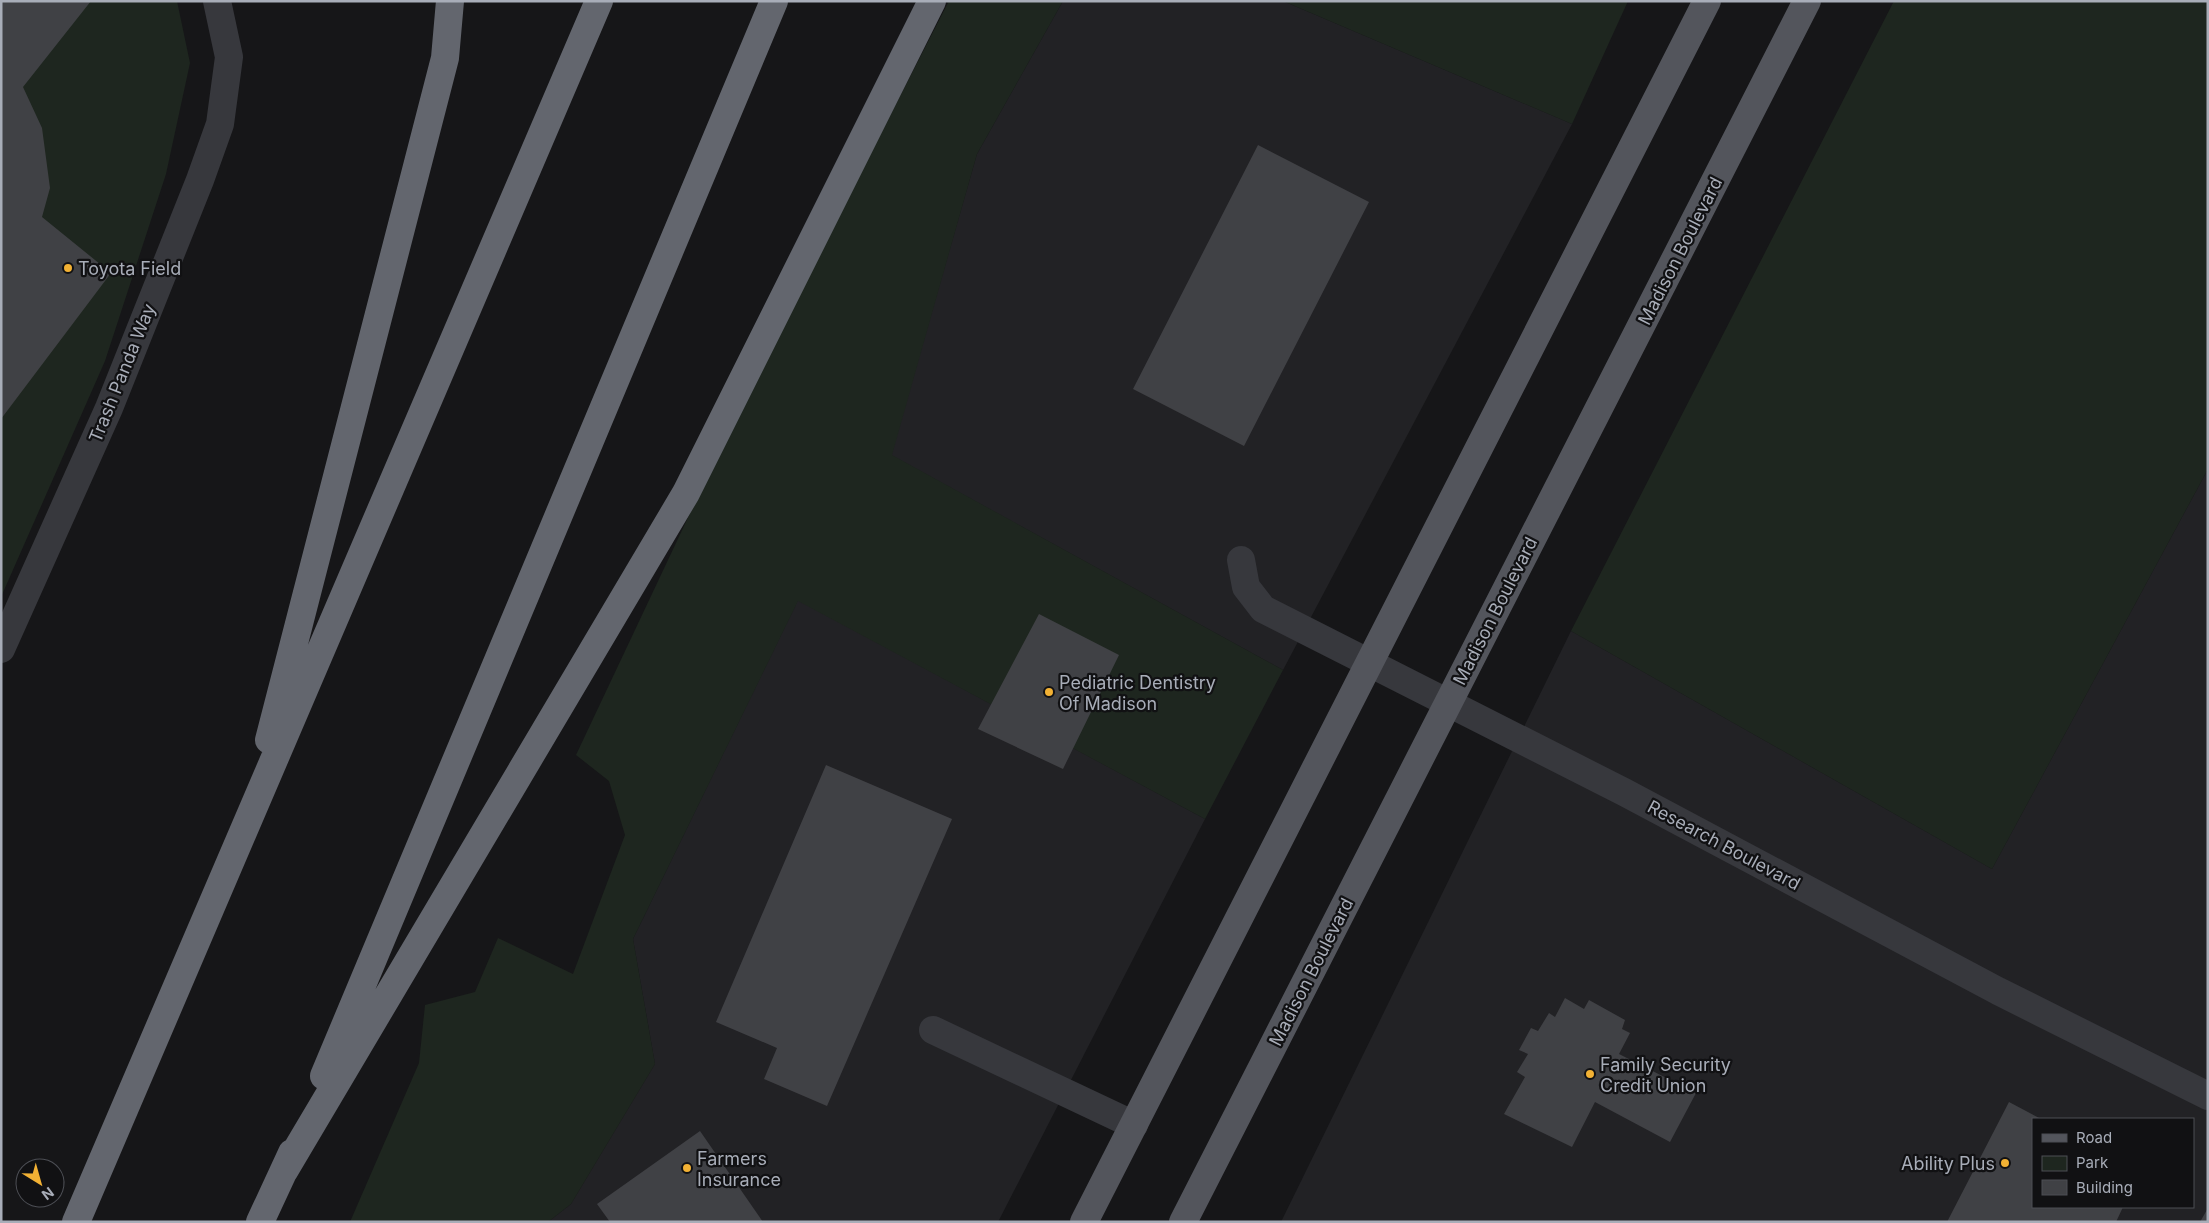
<svg xmlns="http://www.w3.org/2000/svg" width="2209" height="1223" font-family="Inter,sans-serif">
<style>
.built{fill:#222225;fill-rule:evenodd}
.green{fill:#1e261f}
.building{fill:#404145}
.lines{fill:none;stroke-linecap:round;stroke-linejoin:round}
.minor{stroke:#37383d;stroke-width:28}
.major{stroke:#53555c;stroke-width:28}
.highway{stroke:#63666e;stroke-width:28}
.poi-dot{fill:#f2b134;stroke:#111113;stroke-width:2}
.labels{text-anchor:middle;dominant-baseline:central;stroke-width:4.5;stroke-linejoin:round;paint-order:stroke}
.street-label{font-size:18px;fill:#a8adb8;stroke:#111113}
.poi-label{font-size:18px;fill:#a8adb8;stroke:#111113;text-anchor:start}
</style>
<rect width="100%" height="100%" fill="#161618"/>
<path class="built" d="M 1063,1 L 1283,1 L 1572,124 L 1283,670 L 891,455 L 977,154 Z
M 2208,469 L 2208,1222 L 1281,1222 L 1571,631 L 1992,869 ZM 2033,1119 L 2193,1119 L 2193,1207 L 2033,1207 Z
M 798,600 L 1205,819 L 998,1222 L 548,1222 L 571,1204 L 655,1064 L 633,939 Z"/>
<path class="green" d="M 1,1 L 177,1 L 190,63 L 166,174 L 105,361 L 1,597 Z
M 949,1 L 1063,1 L 977,154 L 892,455 L 1283,670 L 1205,819 L 798,601 L 633,939 L 655,1064 L 571,1204 L 548,1222 L 350,1222 L 419,1063 L 425,1005 L 475,992 L 498,938 L 573,974 L 625,835 L 609,781 L 576,755 L 743,401 Z
M 1283,1 L 1628,1 L 1572,124 Z
M 1894,1 L 2208,1 L 2208,469 L 1992,869 L 1571,631 Z"/>
<path class="building" d="M 1,1 L 91,1 L 23,87 L 42,128 L 50,188 L 42,217 L 111,273 L 1,419 Z
M 1258,145 L 1369,202 L 1244,446 L 1133,389 Z
M 1039,614 L 1119,655 L 1063,769 L 978,729 Z
M 826,765 L 952,819 L 827,1106 L 764,1079 L 777,1048 L 716,1022 Z
M 1565,998 L 1584,1009 L 1589,1000 L 1625,1020 L 1622,1029 L 1630,1033 L 1619,1054 L 1696,1093 L 1670,1142 L 1595,1102 L 1572,1147 L 1504,1114 L 1525,1077 L 1517,1072 L 1528,1054 L 1519,1050 L 1531,1028 L 1538,1031 L 1549,1013 L 1555,1017 Z
M 2009,1102 L 2041,1119 L 2033,1119 L 2033,1207 L 2123,1207 L 2116,1222 L 1947,1222 Z
M 700,1131 L 763,1222 L 610,1222 L 597,1204 Z
M 2208,1208 L 2208,1222 L 2200,1222 Z"/>
<g class="lines">
<path class="minor" d="M 1241,560 L 1246,587 L 1263,609 L 1624,792 L 1998,991 L 2208,1096
M 1,649 L 109,408 L 200,180 L 220,124 L 229,57 L 217,1
M 933,1030 L 1134,1125"/>
<path class="major" d="M 1084,1222 L 1707,1
M 1183,1222 L 1807,1"/>
<path class="highway" d="M 269,740 L 445,58 L 450,1
M 324,1076 L 774,1
M 284,1171 L 686,493 L 932,1
M 76,1222 L 599,1
M 260,1222 L 292,1153"/>
</g>
<g class="poi-dot">
<circle cx="68" cy="268" r="5"/>
<circle cx="1049" cy="692" r="5"/>
<circle cx="1590" cy="1074" r="5"/>
<circle cx="2005" cy="1163" r="5"/>
<circle cx="687" cy="1168" r="5"/>
</g>
<g class="labels">
<g class="street-label">
<text transform="translate(1680 251) rotate(-63)">Madison Boulevard</text>
<text transform="translate(122 373) rotate(-68)">Trash Panda Way</text>
<text transform="translate(1495 611) rotate(-63)">Madison Boulevard</text>
<text transform="translate(1724 845) rotate(28)">Research Boulevard</text>
<text transform="translate(1311 972) rotate(-63)">Madison Boulevard</text>
</g>
<g class="poi-label">
<text x="78" y="268">Toyota Field</text>
<text x="1059" y="682">Pediatric Dentistry<tspan x="1059" dy="21">Of Madison</tspan></text>
<text x="1600" y="1064">Family Security<tspan x="1600" dy="21">Credit Union</tspan></text>
<text x="697" y="1158">Farmers<tspan x="697" dy="21">Insurance</tspan></text>
<text x="1995" y="1163" text-anchor="end">Ability Plus</text>
</g>
</g>
<rect width="2209" height="1223" fill="none" stroke="#a8adb8" stroke-width="5"/>
<rect x="2032" y="1118" width="162" height="90" fill="#111113" stroke="#4d4f55"/>
<rect x="2042" y="1134" width="25" height="8" fill="#53555c" stroke="#4d4f55"/>
<text x="2076" y="1143" font-size="15" fill="#a8adb8">Road</text>
<rect x="2042" y="1156" width="25" height="15" fill="#1e261f" stroke="#4d4f55"/>
<text x="2076" y="1168" font-size="15" fill="#a8adb8">Park</text>
<rect x="2042" y="1180" width="25" height="15" fill="#404145" stroke="#4d4f55"/>
<text x="2076" y="1193" font-size="15" fill="#a8adb8">Building</text>
<g transform="translate(40 1183) rotate(143)"><circle r="24" fill="#111113" stroke="#4d4f55"/>
<path d="M0-4L9 19L0 12L-9 19Z" fill="#f2b134"/>
<text y="-8" font-size="14" font-weight="bold" text-anchor="middle" fill="#a8adb8">N</text>
</g>
</svg>
